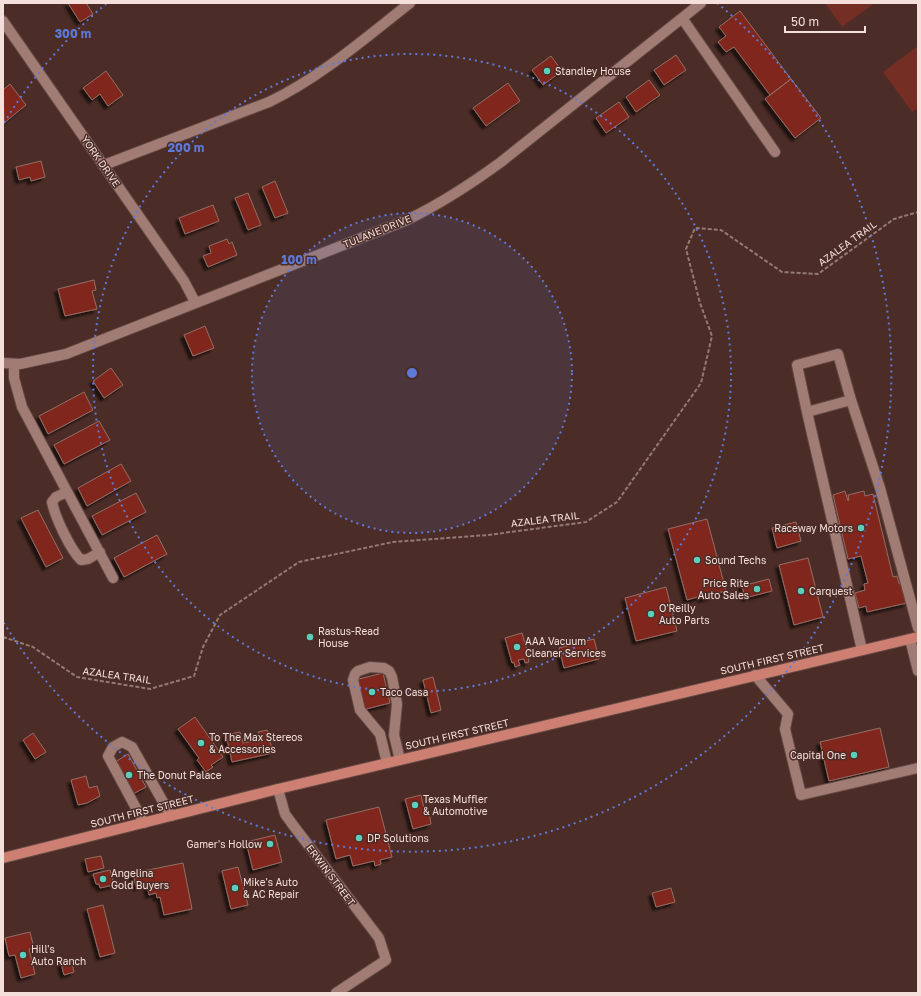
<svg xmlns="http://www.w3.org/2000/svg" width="921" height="996" font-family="'Golos Text',sans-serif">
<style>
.green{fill:#742e24}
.building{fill:#80271b;stroke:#936e67;filter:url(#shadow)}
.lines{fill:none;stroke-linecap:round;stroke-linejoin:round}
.minor-casing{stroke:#634844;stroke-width:12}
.major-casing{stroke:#634844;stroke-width:12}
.path{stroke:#947a74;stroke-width:2;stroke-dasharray:4 2;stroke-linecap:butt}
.minor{stroke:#a17c75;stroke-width:10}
.major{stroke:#cd7f72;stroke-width:10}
.ring{fill:none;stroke:#5e7ad9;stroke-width:2;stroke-dasharray:2 4}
.poi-dot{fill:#5ccebb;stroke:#4b2c26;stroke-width:1.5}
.labels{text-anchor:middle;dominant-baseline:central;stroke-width:3;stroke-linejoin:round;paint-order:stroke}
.poi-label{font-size:10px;fill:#f4dfdb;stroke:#4b2c26;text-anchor:start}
.street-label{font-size:10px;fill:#f4dfdb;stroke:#4b2c26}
.centre{fill:#5e7ad9;stroke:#4b2c26;stroke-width:2}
.ring-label{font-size:12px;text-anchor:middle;font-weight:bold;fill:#5e7ad9;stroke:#4b2c26;stroke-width:3;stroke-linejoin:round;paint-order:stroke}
</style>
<defs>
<filter id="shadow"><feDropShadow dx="-3.5" dy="3.5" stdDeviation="1" flood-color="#0009"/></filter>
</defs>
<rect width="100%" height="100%" fill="#4b2c26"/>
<path class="green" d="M 825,3 L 875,3 L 842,27 Z
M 918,46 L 918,108 L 912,112 L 883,72 Z"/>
<path class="building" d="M 68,3 L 86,3 L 93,14 L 80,22 Z
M 740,11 L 791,79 L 770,95 L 734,47 L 726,52 L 718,42 L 726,36 L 719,27 Z
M 676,55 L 686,70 L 664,85 L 654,70 Z
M 551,56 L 562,71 L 543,85 L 532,70 Z
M 106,71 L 123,95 L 108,106 L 100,94 L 92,100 L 83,88 Z
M 791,79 L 821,118 L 795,138 L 765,99 Z
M 649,80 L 660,95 L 636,112 L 626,97 Z
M 508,83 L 520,101 L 486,126 L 473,108 Z
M 10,84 L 26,105 L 4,123 L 3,90 Z
M 619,102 L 629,117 L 606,133 L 596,118 Z
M 41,161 L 45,177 L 31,181 L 30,177 L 19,180 L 16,167 Z
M 275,181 L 288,213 L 275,218 L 262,187 Z
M 248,193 L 261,225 L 248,230 L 235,198 Z
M 213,205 L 219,221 L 185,234 L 179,218 Z
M 227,239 L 229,244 L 232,242 L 237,255 L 208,267 L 203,256 L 211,253 L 209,246 Z
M 94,280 L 96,290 L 92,291 L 97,309 L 65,316 L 58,289 Z
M 205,326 L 214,348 L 193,356 L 184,335 Z
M 111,368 L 123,385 L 104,398 L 93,381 Z
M 84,392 L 93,410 L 48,434 L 39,416 Z
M 99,421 L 110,440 L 64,464 L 54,445 Z
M 121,464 L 131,481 L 87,506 L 78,488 Z
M 845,491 L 848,501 L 849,500 L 848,495 L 864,491 L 865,496 L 873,494 L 893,577 L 897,576 L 899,584 L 902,583 L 907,603 L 867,612 L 866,606 L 859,608 L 855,593 L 865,590 L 864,584 L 868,583 L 861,556 L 848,559 L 833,495 Z
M 136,493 L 146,512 L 102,535 L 92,516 Z
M 38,510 L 63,558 L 46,567 L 21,518 Z
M 707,519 L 726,591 L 712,594 L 712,596 L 702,599 L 701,596 L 687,600 L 668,529 Z
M 796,522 L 801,541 L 777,548 L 772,528 Z
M 157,535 L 167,554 L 124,577 L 114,558 Z
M 808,558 L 823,617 L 794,625 L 779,565 Z
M 769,579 L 772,591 L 745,598 L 742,586 Z
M 666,587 L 677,631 L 636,641 L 625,598 Z
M 522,633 L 529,657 L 528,657 L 529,662 L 525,663 L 524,659 L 518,660 L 520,665 L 515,667 L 514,662 L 512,663 L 505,638 Z
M 594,639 L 599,659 L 564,668 L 559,648 Z
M 383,673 L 390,703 L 362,710 L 355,680 Z
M 433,677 L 441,710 L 431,713 L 423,680 Z
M 195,717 L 223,757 L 211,765 L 213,767 L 206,772 L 197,760 L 199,758 L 178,729 Z
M 880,728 L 889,767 L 829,781 L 820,742 Z
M 267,730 L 273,753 L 232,762 L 226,735 L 240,732 L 243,743 L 260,740 L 258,732 Z
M 33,733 L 46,752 L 35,759 L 23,740 Z
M 128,754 L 146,787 L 133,794 L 115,762 Z
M 86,776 L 89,788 L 97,786 L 100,796 L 87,803 L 78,805 L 71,780 Z
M 421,795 L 425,813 L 429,812 L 431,824 L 413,829 L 405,799 Z
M 379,807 L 392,857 L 380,860 L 381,864 L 375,866 L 374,861 L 353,866 L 350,855 L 336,859 L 326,820 Z
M 275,835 L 282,862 L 253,870 L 246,842 Z
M 101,856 L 104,868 L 88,872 L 85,859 Z
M 183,863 L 192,909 L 164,915 L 160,897 L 157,898 L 156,893 L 149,895 L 147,885 L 136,887 L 133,873 Z
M 238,867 L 248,905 L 231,909 L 222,871 Z
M 110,870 L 114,885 L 100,888 L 99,884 L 96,884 L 93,874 Z
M 671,888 L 675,902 L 656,907 L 652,893 Z
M 103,905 L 115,953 L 100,957 L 87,909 Z
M 30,932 L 34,948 L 29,949 L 35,974 L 21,978 L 15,955 L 9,956 L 5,938 Z
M 71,960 L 74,972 L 64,975 L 61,963 Z"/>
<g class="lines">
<g class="minor-casing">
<path id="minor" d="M 682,18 L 775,152
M 3,21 L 184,281 L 195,302
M 104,165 L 269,102 C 321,77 365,38 410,3
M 3,363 L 20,364 L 66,354 L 407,220 C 440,204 471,184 501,162 L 701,3
M 14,364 L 14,378 L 22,407 L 113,578
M 807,412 L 797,365 L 838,354 L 851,400
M 67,492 L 56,497 L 52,502 C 55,517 70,549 81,560 L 88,559 L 100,552
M 910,639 L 918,671
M 862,650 L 807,412 L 851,400 L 880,488 L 918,628
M 755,675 L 788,714 L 785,729 L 801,795 L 918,768
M 387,763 L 380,734 L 360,710 L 353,680 L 355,674 L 358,671 L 370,667 L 384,668 L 389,671 L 392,677 L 397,704 L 394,735 L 400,760
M 278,789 L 285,814 L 293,825 L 379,938 L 386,960 L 336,993
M 144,823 L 108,756 L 113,747 L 122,742 L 132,747 L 171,816"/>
</g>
<g class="major-casing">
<path id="major" d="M 3,858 L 278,789 L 918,637"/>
</g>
<path class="path" d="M 3,637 L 33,647 L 77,677 L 150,689 L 194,676 L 203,647 L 220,615 L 299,562 L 393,542 L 488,535 L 586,522 L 617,502 L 701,383 L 712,336 L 700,303 L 686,249 L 695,228 L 721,230 L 782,272 L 818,274 L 894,219 L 918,212"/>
<use href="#minor" class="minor"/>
<use href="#major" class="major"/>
</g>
<circle cx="412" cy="373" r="160" fill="#5e7ad9" fill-opacity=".12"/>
<g class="ring">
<circle cx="412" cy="373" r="160"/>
<circle cx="412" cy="373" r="319"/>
<path d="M4 123A479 479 0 0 1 107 3M717 3A479 479 0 1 1 4 623"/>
</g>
<g class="poi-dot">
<circle cx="547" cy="71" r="4"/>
<circle cx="861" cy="528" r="4"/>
<circle cx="697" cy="560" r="4"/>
<circle cx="757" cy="589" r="4"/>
<circle cx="801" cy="591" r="4"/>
<circle cx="651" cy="614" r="4"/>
<circle cx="310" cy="637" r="4"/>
<circle cx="517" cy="647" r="4"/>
<circle cx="372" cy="692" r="4"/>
<circle cx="201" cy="743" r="4"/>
<circle cx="854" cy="755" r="4"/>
<circle cx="129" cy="775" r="4"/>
<circle cx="415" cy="805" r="4"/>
<circle cx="359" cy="838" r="4"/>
<circle cx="270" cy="844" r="4"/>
<circle cx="103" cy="879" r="4"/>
<circle cx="235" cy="888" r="4"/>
<circle cx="23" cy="955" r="4"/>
</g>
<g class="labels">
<g class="poi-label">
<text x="555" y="71">Standley House</text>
<text x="853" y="528" text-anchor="end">Raceway Motors</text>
<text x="705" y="560">Sound Techs</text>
<text x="749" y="583" text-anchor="end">Price Rite<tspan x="749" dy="12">Auto Sales</tspan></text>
<text x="809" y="591">Carquest</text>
<text x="659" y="608">O'Reilly<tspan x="659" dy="12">Auto Parts</tspan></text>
<text x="318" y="631">Rastus-Read<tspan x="318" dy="12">House</tspan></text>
<text x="525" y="641">AAA Vacuum<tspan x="525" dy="12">Cleaner Services</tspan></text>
<text x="380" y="692">Taco Casa</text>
<text x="209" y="737">To The Max Stereos<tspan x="209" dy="12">&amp; Accessories</tspan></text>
<text x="846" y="755" text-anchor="end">Capital One</text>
<text x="137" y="775">The Donut Palace</text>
<text x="423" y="799">Texas Muffler<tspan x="423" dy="12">&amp; Automotive</tspan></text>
<text x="367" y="838">DP Solutions</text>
<text x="262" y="844" text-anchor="end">Gamer's Hollow</text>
<text x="111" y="873">Angelina<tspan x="111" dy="12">Gold Buyers</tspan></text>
<text x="243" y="882">Mike's Auto<tspan x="243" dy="12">&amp; AC Repair</tspan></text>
<text x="31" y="949">Hill's<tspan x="31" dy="12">Auto Ranch</tspan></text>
</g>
<g class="street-label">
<text transform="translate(101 161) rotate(55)">YORK DRIVE</text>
<text transform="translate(377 231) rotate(-22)">TULANE DRIVE</text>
<text transform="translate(847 243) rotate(-36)">AZALEA TRAIL</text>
<text transform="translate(545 519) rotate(-7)">AZALEA TRAIL</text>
<text transform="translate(772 659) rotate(-13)">SOUTH FIRST STREET</text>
<text transform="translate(117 675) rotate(8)">AZALEA TRAIL</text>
<text transform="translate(457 734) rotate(-13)">SOUTH FIRST STREET</text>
<text transform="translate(142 811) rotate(-14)">SOUTH FIRST STREET</text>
<text transform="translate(331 875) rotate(53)">ERWIN STREET</text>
</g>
</g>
<circle cx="412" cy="373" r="6" class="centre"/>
<g class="ring-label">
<text x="73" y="38">300 m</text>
<text x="186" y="152">200 m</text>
<text x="299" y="264">100 m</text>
</g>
<rect width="921" height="996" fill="none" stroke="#f4dfdb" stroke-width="8"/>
<path d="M785 26v6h80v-6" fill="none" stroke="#f4dfdb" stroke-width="2"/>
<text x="791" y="26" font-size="12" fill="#f4dfdb" stroke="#4b2c26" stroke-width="3" paint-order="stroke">50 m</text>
</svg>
